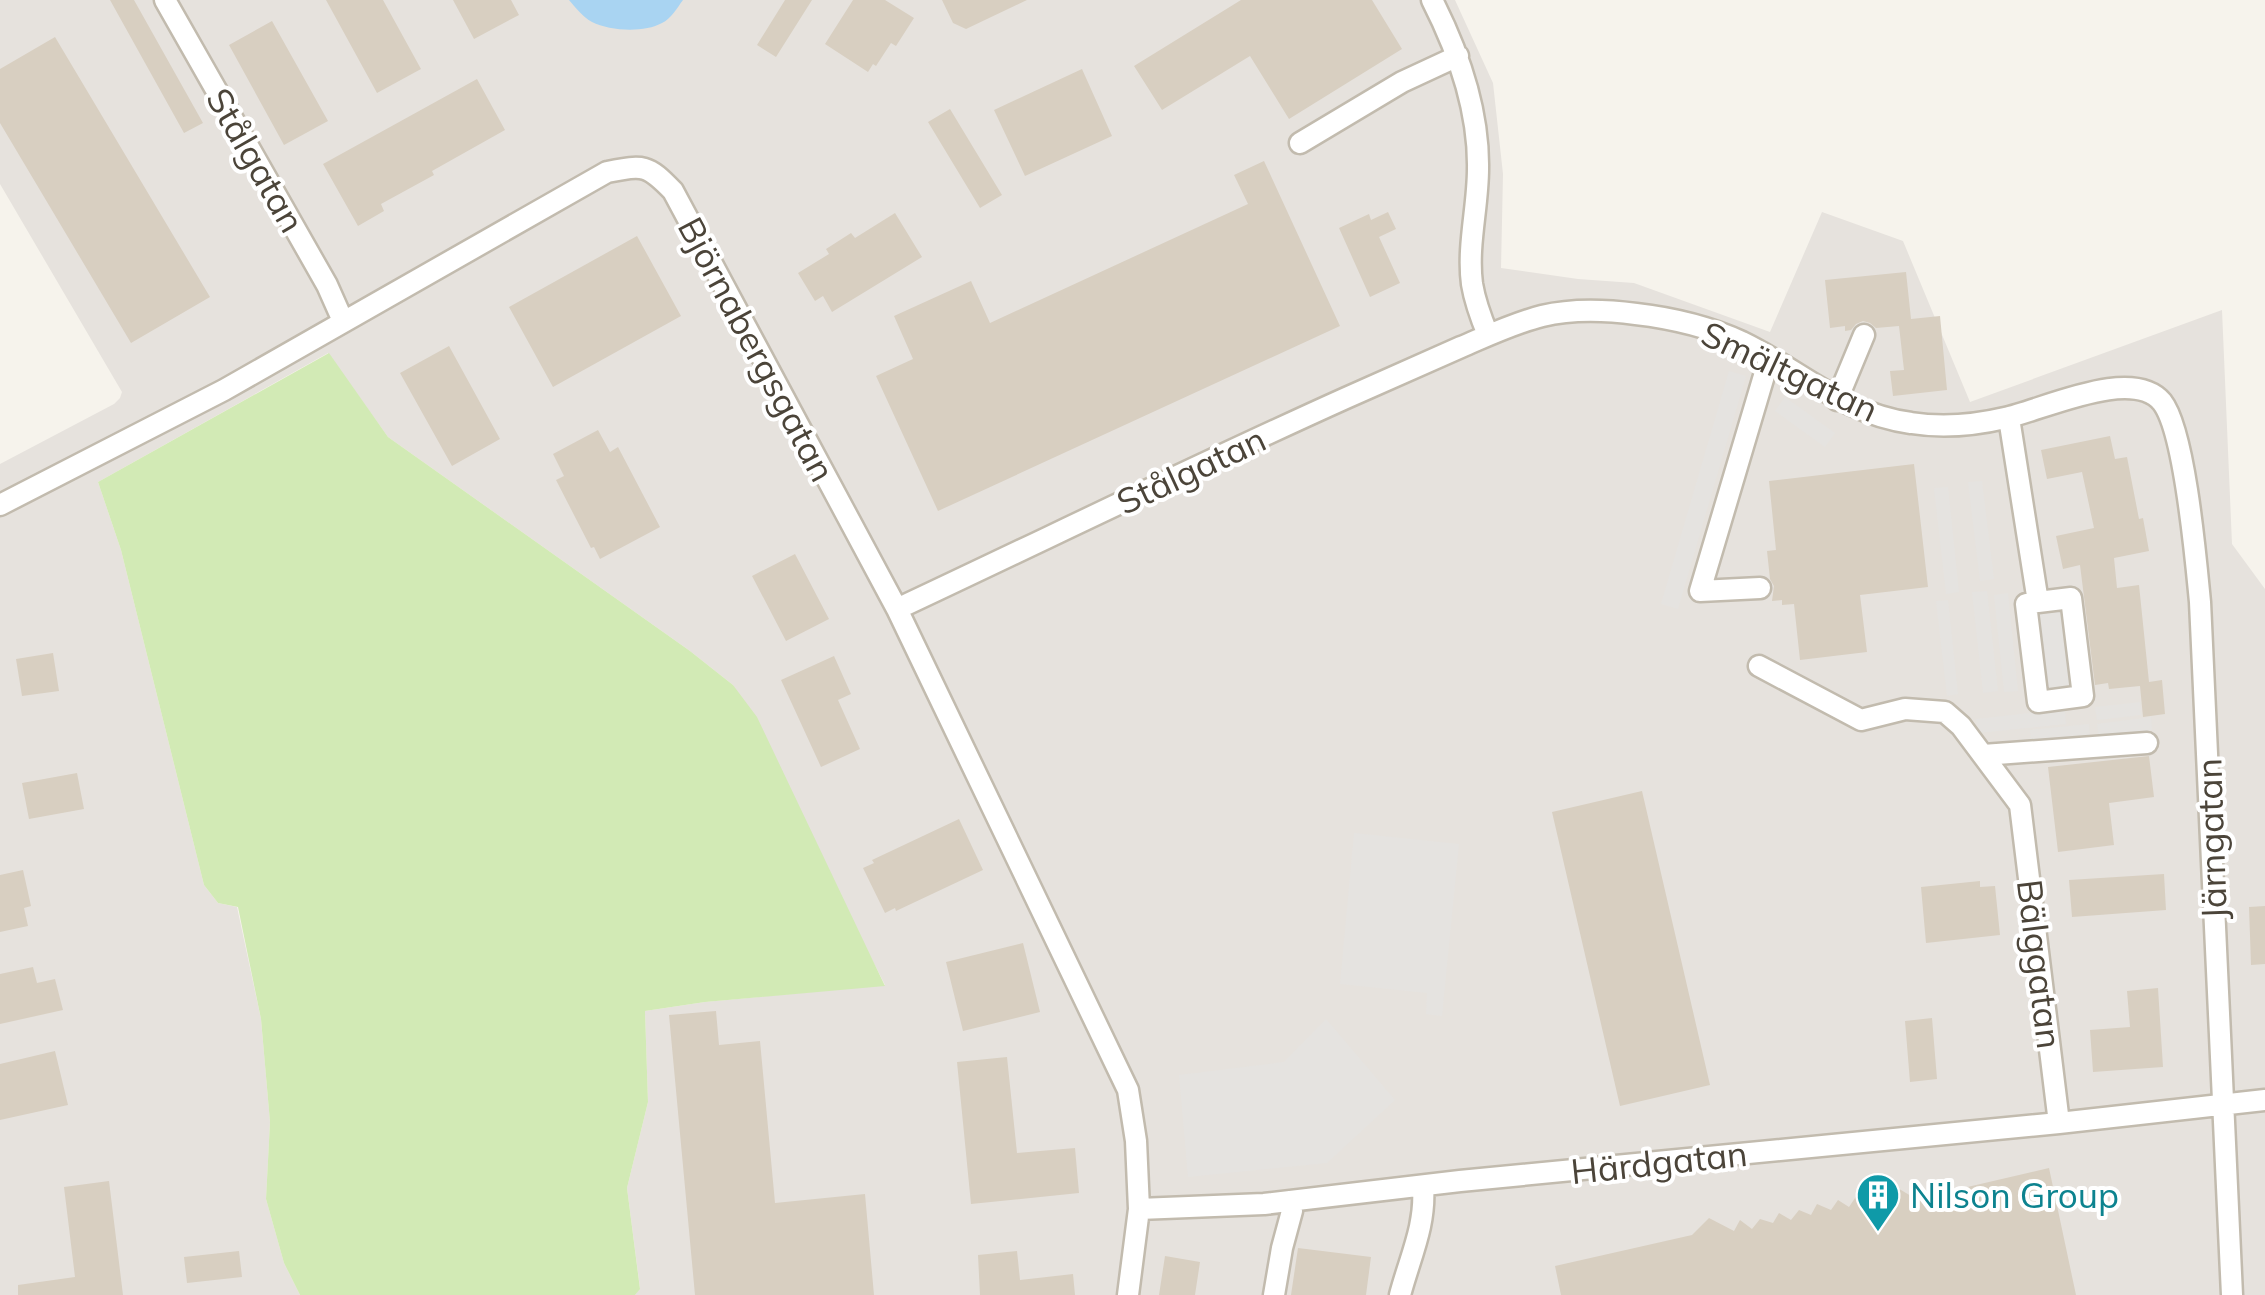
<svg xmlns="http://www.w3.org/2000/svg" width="2265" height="1295" font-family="Mulish,sans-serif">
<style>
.industrial{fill:#e6e2dd}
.green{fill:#d2eab5}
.parking{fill:#e5e3e0}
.water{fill:#a9d4f2}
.building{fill:#d8cfc1}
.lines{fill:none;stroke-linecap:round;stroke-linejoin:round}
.minor-casing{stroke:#c2bbae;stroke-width:25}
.minor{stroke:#fff;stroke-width:20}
.labels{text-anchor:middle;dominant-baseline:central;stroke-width:8;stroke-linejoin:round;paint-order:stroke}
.street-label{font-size:35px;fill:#4b4439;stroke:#fff}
.culture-label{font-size:35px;fill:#0d838f;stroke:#fff;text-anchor:start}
</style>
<rect width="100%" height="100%" fill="#f6f3ec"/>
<path class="industrial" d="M 0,0 L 1455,0 L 1493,83 L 1503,174 L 1501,268 L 1578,279 L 1634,283 L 1770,332 L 1822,212 L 1903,241 L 1970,402 L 2222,310 L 2232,544 L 2265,589 L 2265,1295 L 635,1295 L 640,1288 L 627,1188 L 648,1102 L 645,1011 L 705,1002 L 885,985 L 733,685 L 690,651 L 388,437 L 328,353 L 98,482 L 121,550 L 204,885 L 218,903 L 237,907 L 261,1019 L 270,1122 L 266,1199 L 284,1263 L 300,1295 L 0,1295 L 0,464 L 114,404 L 120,398 L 122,392 L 0,184 Z"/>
<path class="green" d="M 329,353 L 388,437 L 690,651 L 733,685 L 757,717 L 885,986 L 705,1002 L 645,1011 L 648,1102 L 627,1188 L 640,1289 L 635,1295 L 300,1295 L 284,1263 L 266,1199 L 270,1122 L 261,1019 L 238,907 L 218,903 L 204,885 L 121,550 L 98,482 Z"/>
<path class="parking" d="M 1729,371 L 1746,376 L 1678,609 L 1661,604 Z
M 1785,397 L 1835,433 L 1825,447 L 1775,411 Z
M 1982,481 L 1994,579 L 1980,581 L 1968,482 Z
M 1948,487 L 1959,592 L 1946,594 L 1934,488 Z
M 1987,591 L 1998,691 L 1983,693 L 1972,592 Z
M 2008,593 L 2018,691 L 2004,692 L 1994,595 Z
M 1948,600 L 1958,694 L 1947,696 L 1936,601 Z
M 2063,604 L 2073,689 L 2040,692 L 2030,608 Z
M 2140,702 L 2141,715 L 2097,720 L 2095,707 Z
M 2065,709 L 2066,724 L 1978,733 L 1976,719 Z
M 2151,717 L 2152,730 L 2099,737 L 2097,724 Z
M 2089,724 L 2090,737 L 2031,743 L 2030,730 Z
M 1354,833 L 1459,844 L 1442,1016 L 1426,1014 L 1427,993 L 1340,984 Z
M 1326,1019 L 1395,1100 L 1327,1163 L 1188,1177 L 1179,1075 L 1284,1062 Z"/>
<path class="water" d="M 569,0 L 683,0 C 677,8 671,19 662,23 C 644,33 610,31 592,22 C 583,17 575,7 569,0 Z"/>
<path class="building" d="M 110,0 L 134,0 L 203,123 L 184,133 Z
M 326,0 L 383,0 L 421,69 L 377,93 Z
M 453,0 L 511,0 L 519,15 L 474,39 Z
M 785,0 L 812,0 L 776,57 L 757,45 Z
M 853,0 L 885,0 L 914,18 L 896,46 L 891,43 L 876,66 L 873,64 L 868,72 L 825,44 Z
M 942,0 L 1027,0 L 966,29 L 953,23 Z
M 1241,0 L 1372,0 L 1402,49 L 1289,119 L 1250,56 L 1162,110 L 1134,66 Z
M 272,21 L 328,121 L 284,145 L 229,45 Z
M 55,37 L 210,297 L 131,343 L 0,123 L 0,69 Z
M 1082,69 L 1112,136 L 1025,176 L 994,110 Z
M 477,79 L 505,130 L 432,171 L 434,175 L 381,204 L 384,211 L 358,226 L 323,164 Z
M 950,109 L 1002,195 L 980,208 L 928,122 Z
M 1264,161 L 1340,326 L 938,511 L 876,376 L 913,359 L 894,316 L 971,281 L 990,323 L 1248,204 L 1234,175 Z
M 1388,212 L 1396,229 L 1379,237 L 1400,283 L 1370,297 L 1339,228 L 1369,214 L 1371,220 Z
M 895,213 L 922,257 L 832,312 L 823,296 L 815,301 L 798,273 L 829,254 L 826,249 L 851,233 L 855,238 Z
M 637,236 L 681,316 L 553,387 L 509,307 Z
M 1906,272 L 1911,319 L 1940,316 L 1947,390 L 1893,396 L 1890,371 L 1904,370 L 1899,326 L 1876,328 L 1870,323 L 1863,321 L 1856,324 L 1851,330 L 1845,331 L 1845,326 L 1830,328 L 1825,280 Z
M 449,346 L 500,439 L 452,466 L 400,373 Z
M 598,430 L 610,452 L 618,447 L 660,527 L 600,559 L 594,547 L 591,548 L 556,480 L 564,476 L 553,454 Z
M 2110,436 L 2115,459 L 2127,457 L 2139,519 L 2143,518 L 2149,551 L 2114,558 L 2117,588 L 2139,585 L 2149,682 L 2162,680 L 2165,714 L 2143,717 L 2140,686 L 2109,689 L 2108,683 L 2095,685 L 2080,565 L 2063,569 L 2056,536 L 2094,528 L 2082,472 L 2047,479 L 2041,450 Z
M 1914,464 L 1928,587 L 1860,595 L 1867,652 L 1800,660 L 1794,604 L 1782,605 L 1782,600 L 1772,601 L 1774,586 L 1770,579 L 1767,551 L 1776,550 L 1769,481 Z
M 795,554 L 829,619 L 786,641 L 752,576 Z
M 53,653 L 59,691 L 22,696 L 16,659 Z
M 834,656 L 851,694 L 838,700 L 860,749 L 821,767 L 781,680 Z
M 2149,756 L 2154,797 L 2109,803 L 2114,845 L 2058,852 L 2048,767 Z
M 77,773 L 84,809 L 29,819 L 22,783 Z
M 1642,791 L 1710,1085 L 1620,1106 L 1552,812 Z
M 959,819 L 983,870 L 896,911 L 895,908 L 885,913 L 863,868 L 874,863 L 872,860 Z
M 23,870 L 31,906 L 24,908 L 28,926 L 0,932 L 0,875 Z
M 2164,874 L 2166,910 L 2072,917 L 2069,880 Z
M 1980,881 L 1980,887 L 1995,886 L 2000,935 L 1926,943 L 1921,887 Z
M 2265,906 L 2265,964 L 2251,965 L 2249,907 Z
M 1023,943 L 1040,1012 L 963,1031 L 946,962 Z
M 33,967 L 37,983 L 55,979 L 63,1010 L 0,1024 L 0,974 Z
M 2158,988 L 2163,1067 L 2093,1072 L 2090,1030 L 2130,1027 L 2127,991 Z
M 716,1011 L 719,1045 L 760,1041 L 775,1203 L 865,1194 L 874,1295 L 695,1295 L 669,1015 Z
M 1932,1018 L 1937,1079 L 1910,1082 L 1905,1021 Z
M 55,1051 L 68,1105 L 0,1120 L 0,1064 Z
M 1007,1057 L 1017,1153 L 1075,1148 L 1079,1193 L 971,1204 L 957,1062 Z
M 2049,1168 L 2076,1295 L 1561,1295 L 1555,1266 L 1692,1235 L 1709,1218 L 1734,1231 L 1740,1220 L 1752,1229 L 1760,1219 L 1773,1223 L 1779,1213 L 1791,1220 L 1799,1210 L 1811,1215 L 1817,1204 L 1831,1210 L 1838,1200 L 1849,1207 L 1857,1195 L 1868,1201 L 1877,1190 L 1888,1198 L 1896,1187 L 1916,1199 Z
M 109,1181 L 123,1295 L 18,1295 L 18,1285 L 75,1277 L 64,1187 Z
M 1298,1248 L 1371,1257 L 1366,1295 L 1291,1295 Z
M 239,1251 L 242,1277 L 187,1283 L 184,1257 Z
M 1017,1251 L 1020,1280 L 1073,1274 L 1075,1295 L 980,1295 L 978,1255 Z
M 1165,1256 L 1200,1262 L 1195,1295 L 1159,1295 Z"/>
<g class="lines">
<g class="minor-casing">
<path id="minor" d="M 165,0 L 327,285 L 343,321
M 1432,0 C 1458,51 1479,111 1478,169 C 1478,207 1467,246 1472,284 C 1475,302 1481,318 1488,335
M 1300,143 L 1402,82 L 1458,56
M 1837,400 L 1864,335
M 2009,418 L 2038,602 L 2026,604 L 2038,702 L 2083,696 L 2071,598 L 2038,602
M 0,505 L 224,390 L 607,172 C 644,165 647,164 673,191 L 897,609 L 1128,1090 L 1136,1141 L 1139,1209
M 1760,588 L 1700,591 L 1769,359
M 897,609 C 1046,539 1195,466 1346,398 C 1384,381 1422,364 1461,347 C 1487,336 1514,323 1542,316 C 1571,309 1606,310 1636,314 C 1671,318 1709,327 1742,342 C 1800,370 1843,414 1911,423 C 1942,428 1975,425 2005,418 C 2043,410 2132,366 2162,402 C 2185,431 2196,561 2200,602 L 2232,1295
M 1759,666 L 1861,720 L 1905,709 L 1945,712 L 1961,726 L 2020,805 L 2059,1123
M 1983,755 L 2147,743
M 1128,1295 L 1139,1209 L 1264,1204 L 1460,1181 L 2059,1123 L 2265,1100
M 1274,1295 L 1282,1248 L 1292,1211 L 1289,1201
M 1400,1295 C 1410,1257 1426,1226 1423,1186"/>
</g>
<use href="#minor" class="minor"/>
</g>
<defs>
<g id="building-pin" transform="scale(2.25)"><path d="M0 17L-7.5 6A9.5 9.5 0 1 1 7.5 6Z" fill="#0f9aa8" stroke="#fff"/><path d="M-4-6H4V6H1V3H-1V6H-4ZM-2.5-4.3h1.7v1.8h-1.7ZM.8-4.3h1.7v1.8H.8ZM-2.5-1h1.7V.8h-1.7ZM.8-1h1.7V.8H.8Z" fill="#fff"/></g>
</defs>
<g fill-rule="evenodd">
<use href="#building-pin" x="1878" y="1195"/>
</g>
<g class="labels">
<g class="street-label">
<text transform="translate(256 160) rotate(60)">Stålgatan</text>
<text transform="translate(757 349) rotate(62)">Björnabergsgatan</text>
<text transform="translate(1790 371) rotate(25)">Smältgatan</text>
<text transform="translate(1191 470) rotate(-25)">Stålgatan</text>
<text transform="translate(2211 839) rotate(-92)">Järngatan</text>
<text transform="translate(2040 964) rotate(83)">Bälggatan</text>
<text transform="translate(1659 1162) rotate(-6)">Härdgatan</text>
</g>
<g class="culture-label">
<text x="1910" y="1195">Nilson Group</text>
</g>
</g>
</svg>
